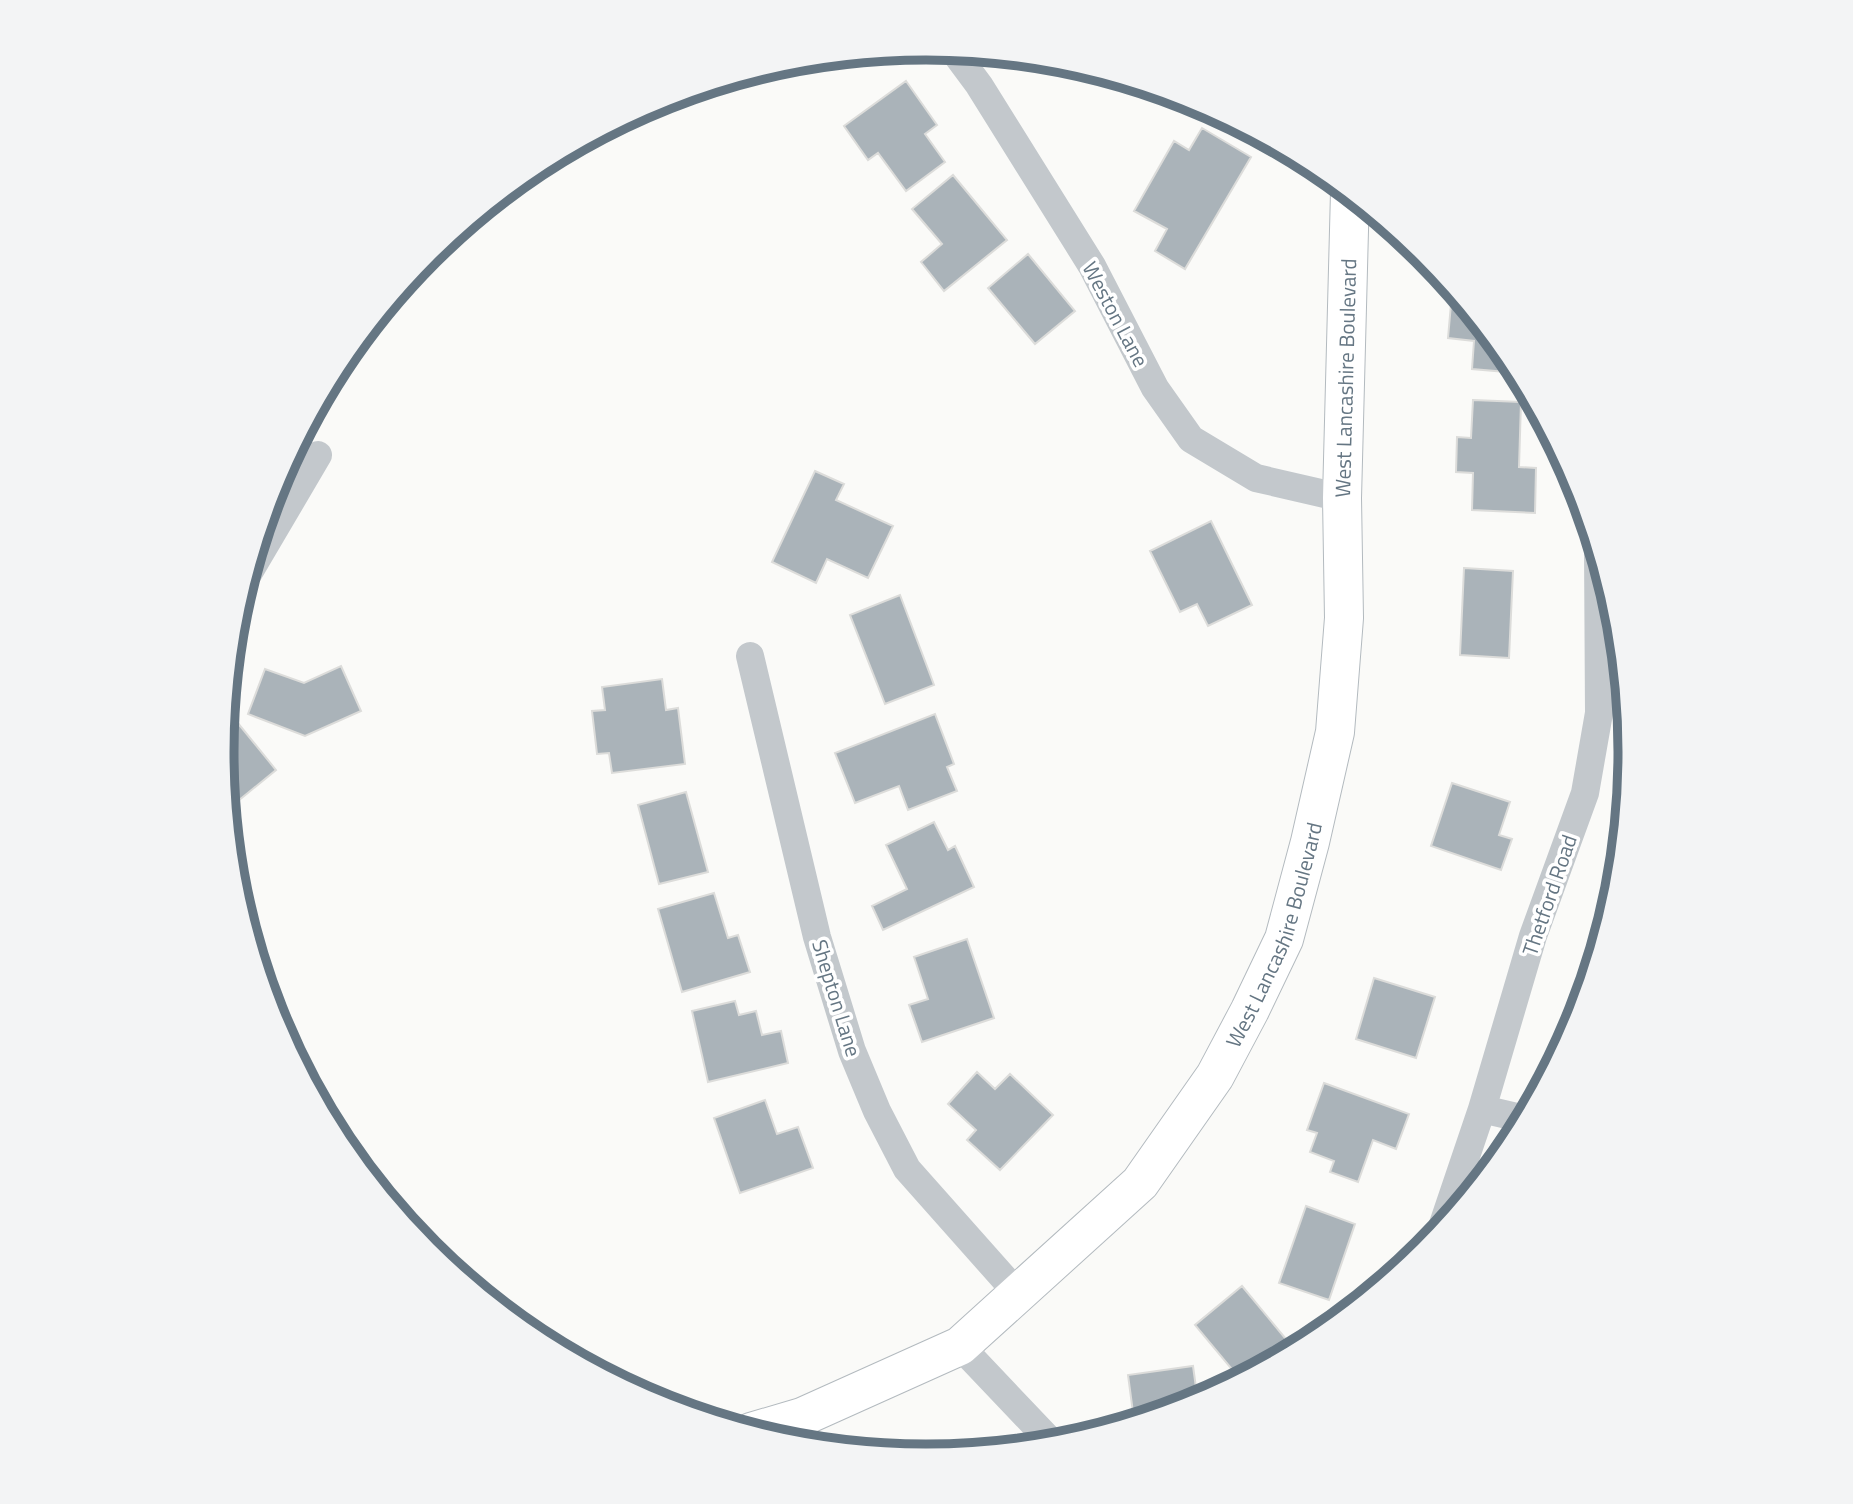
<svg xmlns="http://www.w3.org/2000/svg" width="1853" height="1504" font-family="'Titillium Web',sans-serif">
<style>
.building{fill:#aab3b9;stroke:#dcdcda;stroke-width:2}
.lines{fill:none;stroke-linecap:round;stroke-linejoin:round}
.secondary-casing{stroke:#b3babf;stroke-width:40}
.minor{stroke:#c3c8cc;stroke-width:28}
.secondary{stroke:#fff;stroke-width:38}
.labels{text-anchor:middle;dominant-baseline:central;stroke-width:7;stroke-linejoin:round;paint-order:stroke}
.street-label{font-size:21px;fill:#657683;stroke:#fff}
.rim{fill:none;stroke:#657683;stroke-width:9}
</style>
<rect width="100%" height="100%" fill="#fafaf8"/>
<path class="building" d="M 906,81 L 937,125 L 925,134 L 945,162 L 906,191 L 878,153 L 868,160 L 844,126 Z
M 1202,128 L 1251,157 L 1185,269 L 1155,251 L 1167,229 L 1134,211 L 1174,141 L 1189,150 Z
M 953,175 L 1007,240 L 944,291 L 921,262 L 942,244 L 912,209 Z
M 1028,254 L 1075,311 L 1035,344 L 988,288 Z
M 1452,293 L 1458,294 L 1513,361 L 1519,373 L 1472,369 L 1474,341 L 1448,338 Z
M 1473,400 L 1521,402 L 1519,467 L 1536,468 L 1535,513 L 1472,510 L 1473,473 L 1456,472 L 1457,437 L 1471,438 Z
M 815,471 L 844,484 L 836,500 L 893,526 L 868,578 L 827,559 L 816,583 L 772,562 Z
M 1211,521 L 1252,605 L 1208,626 L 1197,604 L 1180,612 L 1150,551 Z
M 1464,568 L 1513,571 L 1509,658 L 1460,655 Z
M 900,595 L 934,685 L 885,704 L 850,615 Z
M 341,666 L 361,711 L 305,736 L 248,714 L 265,669 L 304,683 Z
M 662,679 L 666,710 L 678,708 L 685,764 L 612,773 L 609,753 L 597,754 L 592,711 L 605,710 L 602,687 Z
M 935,714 L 954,764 L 947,767 L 957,791 L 908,810 L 899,786 L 855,803 L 835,753 Z
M 237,722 L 276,770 L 227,810 L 222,752 L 224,732 Z
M 1452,783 L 1510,802 L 1499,835 L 1512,839 L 1501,870 L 1431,846 Z
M 686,792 L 708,872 L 659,884 L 638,805 Z
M 934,822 L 948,850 L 955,846 L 974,887 L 883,930 L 872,906 L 907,889 L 886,845 Z
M 714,893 L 728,938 L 738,935 L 750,972 L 682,992 L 658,909 Z
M 967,939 L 994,1018 L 922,1042 L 909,1005 L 928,999 L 914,957 Z
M 1374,978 L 1435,997 L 1416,1058 L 1356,1039 Z
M 735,1001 L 739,1015 L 756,1011 L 762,1035 L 781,1031 L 788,1063 L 708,1082 L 692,1011 Z
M 977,1072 L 995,1089 L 1010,1074 L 1053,1115 L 1000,1170 L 967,1140 L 976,1130 L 948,1104 Z
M 1324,1083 L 1409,1114 L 1396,1149 L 1373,1140 L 1358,1182 L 1330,1172 L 1334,1161 L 1310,1152 L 1317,1133 L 1307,1130 Z
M 765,1100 L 777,1134 L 798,1127 L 813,1168 L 740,1193 L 714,1118 Z
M 1306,1206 L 1355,1224 L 1329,1300 L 1279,1283 Z
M 1242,1286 L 1295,1350 L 1240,1379 L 1195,1325 Z
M 1193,1366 L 1198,1402 L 1147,1418 L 1134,1420 L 1128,1375 Z"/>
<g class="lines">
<g class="secondary-casing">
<g id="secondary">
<path id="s1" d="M 751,1432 L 802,1417 L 960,1346 L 1140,1183 L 1215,1076 L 1250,1010 L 1284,939 L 1310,842 L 1335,732 L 1344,618 L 1342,498 L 1350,192"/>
</g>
</g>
<path class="minor" d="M 953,50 L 979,85 L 1092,266 L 1155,388 L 1191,439 L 1256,478 L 1342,498
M 248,574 L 318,455
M 750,656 L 817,937 L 852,1051 L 877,1111 L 907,1169 L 1018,1294
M 1482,1109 L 1525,1119
M 1441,1230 L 1482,1109 L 1533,936 L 1585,793 L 1599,713 L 1598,549
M 960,1346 L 1053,1444"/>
<use href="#secondary" class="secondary"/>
</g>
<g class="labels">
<g class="street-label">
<text transform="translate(1116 314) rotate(62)">Weston Lane</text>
<text stroke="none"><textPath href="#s1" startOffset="1321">West Lancashire Boulevard</textPath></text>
<text transform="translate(1549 895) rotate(-71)">Thetford Road</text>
<text stroke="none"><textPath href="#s1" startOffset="754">West Lancashire Boulevard</textPath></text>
<text transform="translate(837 998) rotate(73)">Shepton Lane</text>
</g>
</g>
<path d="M0 0H1853V1504H0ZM234 752a692 692 0 1 1 1384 0a692 692 0 1 1-1384 0Z" fill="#f3f4f5" fill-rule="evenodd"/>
<path class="rim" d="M234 752a692 692 0 1 1 1384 0a692 692 0 1 1-1384 0Z"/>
</svg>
